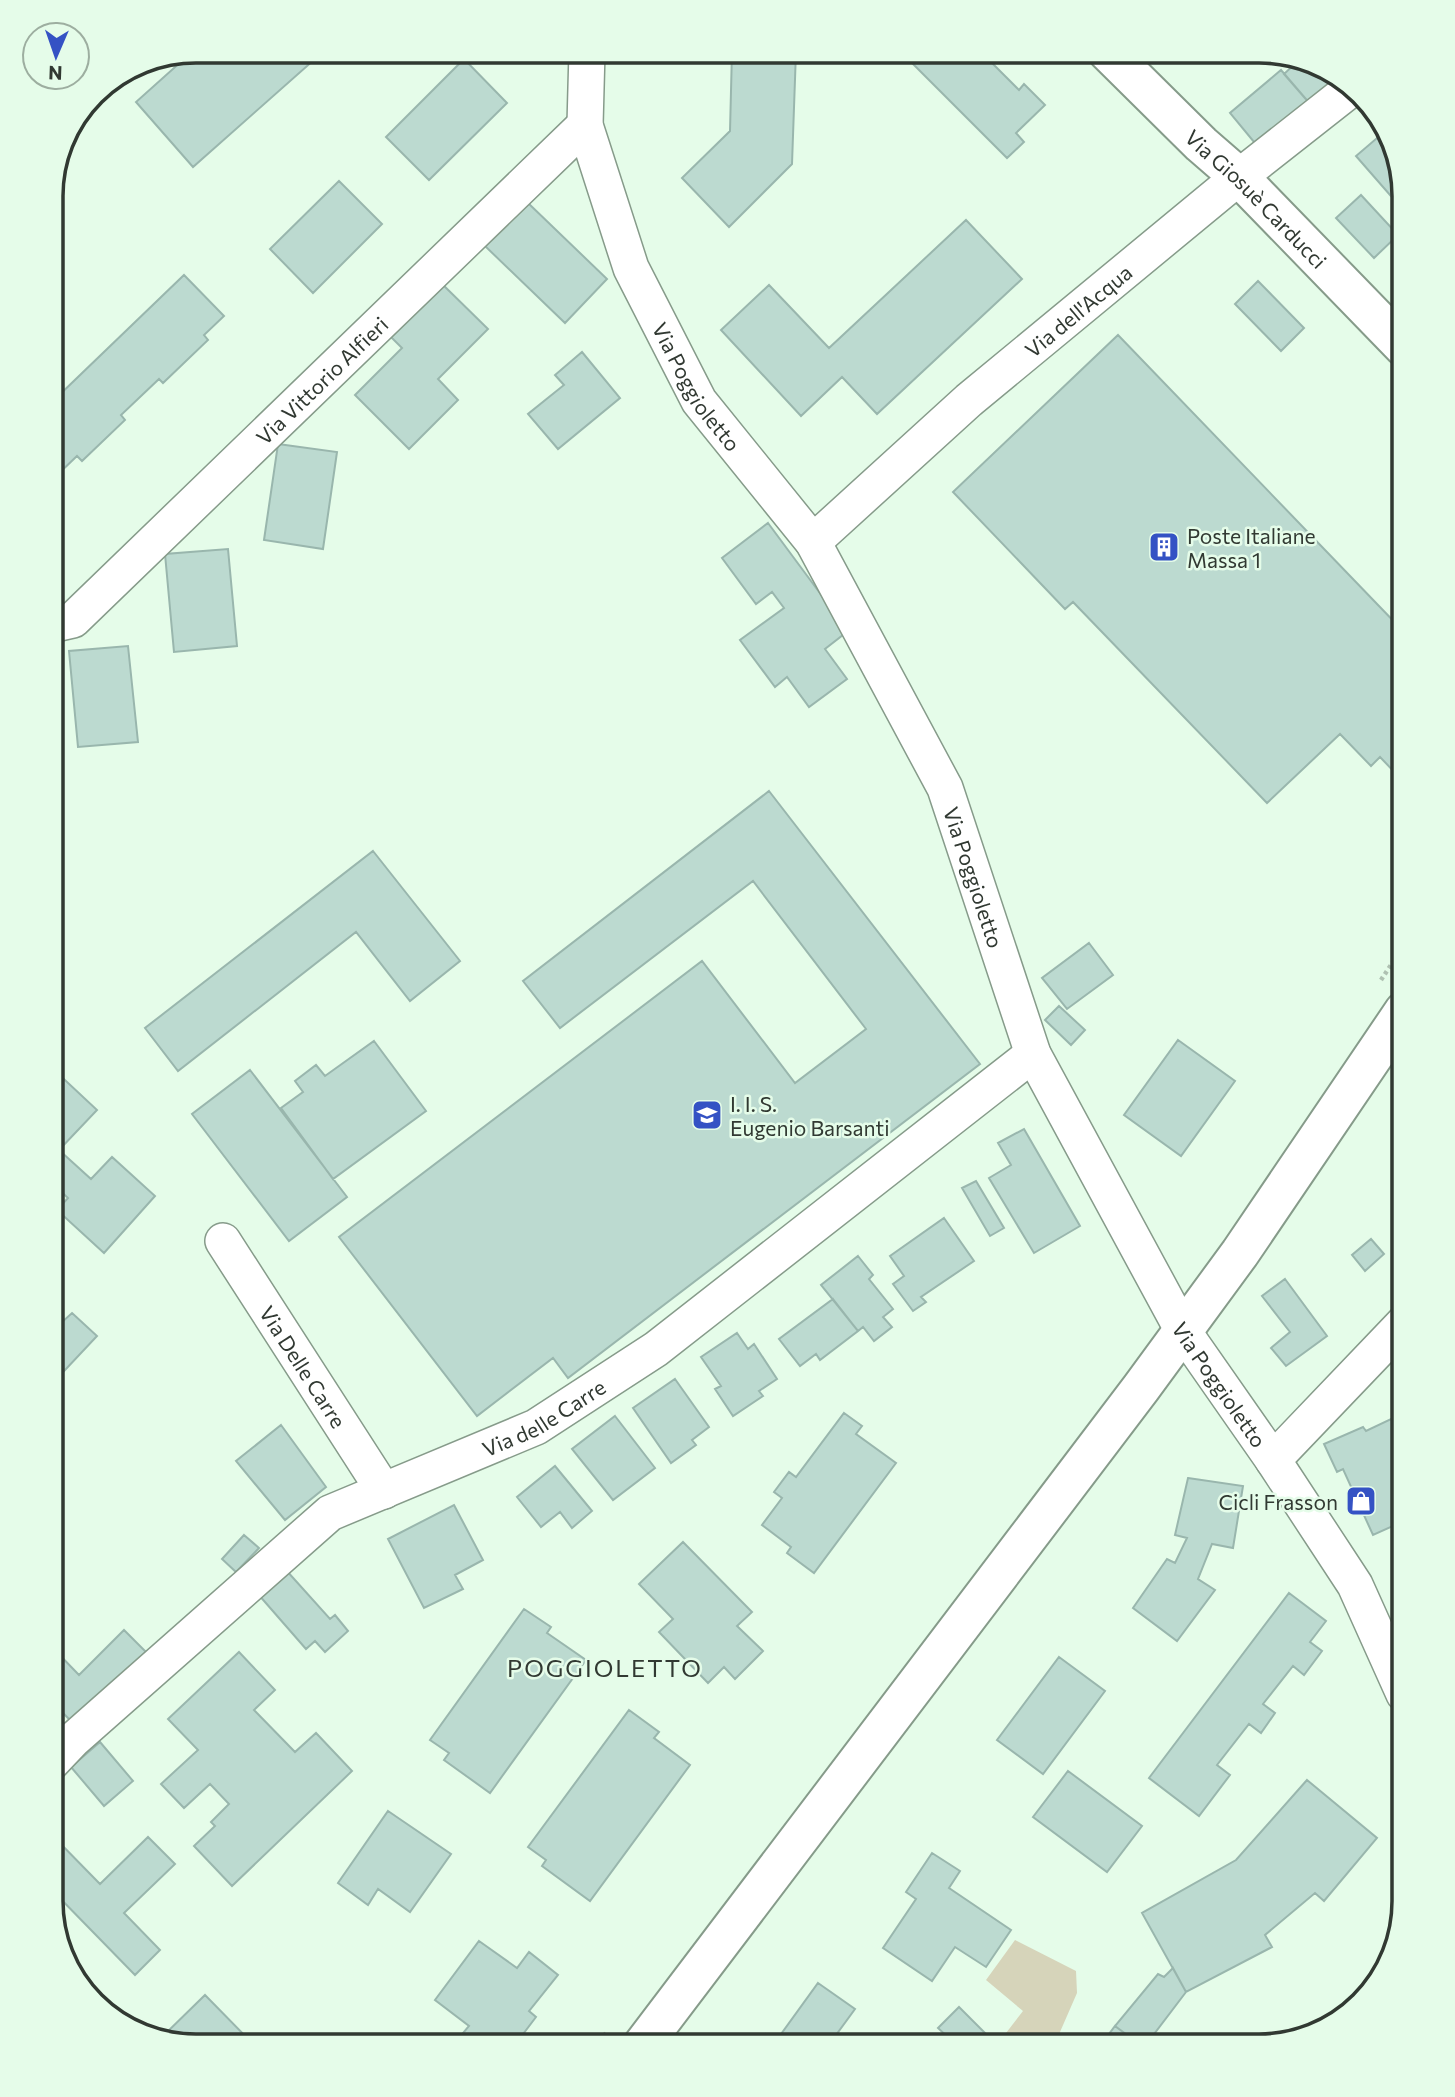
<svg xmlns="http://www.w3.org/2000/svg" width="1455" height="2097" font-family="Commissioner,sans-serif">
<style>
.green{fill:#d6d4ba}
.building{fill:#bcdad0;stroke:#99b6ad;stroke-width:2}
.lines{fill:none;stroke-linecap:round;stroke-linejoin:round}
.street-casing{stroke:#869b8a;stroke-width:38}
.secondary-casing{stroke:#869b8a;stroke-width:42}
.path{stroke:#afc1b2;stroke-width:4.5;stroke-dasharray:3.5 3.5;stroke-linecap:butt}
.street{stroke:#fff;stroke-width:35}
.secondary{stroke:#fff;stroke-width:38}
.labels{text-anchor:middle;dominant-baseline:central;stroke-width:5;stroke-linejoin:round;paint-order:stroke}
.street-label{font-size:21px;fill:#313932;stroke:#e5fce9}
.poi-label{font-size:21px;fill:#313932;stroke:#e5fce9;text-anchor:start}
.quarter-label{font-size:24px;letter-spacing:2px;fill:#313932;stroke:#e5fce9}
.rim{fill:none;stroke:#313932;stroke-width:3.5}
</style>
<rect width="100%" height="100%" fill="#e5fce9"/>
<path class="green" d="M 1015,1940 L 1076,1971 L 1077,1993 L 1060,2032 L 1059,2046 L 996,2046 L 1023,2011 L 986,1980 Z"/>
<path class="building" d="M 193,51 L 324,51 L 193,167 L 136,102 Z
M 732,51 L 796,51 L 792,164 L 729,227 L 682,178 L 730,131 Z
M 900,51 L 980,51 L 1019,90 L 1024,84 L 1045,105 L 1016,133 L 1024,142 L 1007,158 Z
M 464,59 L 507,103 L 429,180 L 386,137 Z
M 1298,61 L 1339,75 L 1342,78 L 1311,105 L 1284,74 Z
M 1281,70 L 1311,105 L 1259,148 L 1230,113 Z
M 1384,122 L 1404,196 L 1397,203 L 1356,156 L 1383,133 L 1378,127 Z
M 339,181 L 382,224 L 313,293 L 270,249 Z
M 1361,195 L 1398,235 L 1374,258 L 1336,218 Z
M 527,202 L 607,279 L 565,323 L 485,246 Z
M 966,220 L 1022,279 L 877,414 L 842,377 L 801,416 L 721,330 L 769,285 L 829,348 Z
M 184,275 L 224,316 L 204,335 L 208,340 L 163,383 L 159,379 L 121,415 L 125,420 L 82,461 L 77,456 L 54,478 L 51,475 L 51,403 Z
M 437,279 L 488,329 L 438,379 L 458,400 L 409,449 L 355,395 L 402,348 L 385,331 Z
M 1258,281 L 1304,328 L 1281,351 L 1235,304 Z
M 1118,335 L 1404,632 L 1404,776 L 1401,779 L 1380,757 L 1371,766 L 1340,734 L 1267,803 L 1073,602 L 1065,609 L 953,492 Z
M 582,352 L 620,398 L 558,449 L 528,414 L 564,385 L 555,375 Z
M 278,444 L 337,452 L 323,549 L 264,540 Z
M 768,523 L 848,631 L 825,649 L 847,679 L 809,707 L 787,677 L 775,687 L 740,640 L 784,608 L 772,592 L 756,604 L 722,558 Z
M 228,549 L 237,646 L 174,652 L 165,554 Z
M 128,646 L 138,742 L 78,747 L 69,651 Z
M 769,791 L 980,1064 L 568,1378 L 553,1358 L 477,1416 L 339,1237 L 702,961 L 795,1083 L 866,1029 L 753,881 L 560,1028 L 523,981 Z
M 373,851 L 460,961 L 410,1001 L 356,932 L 178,1071 L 145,1028 Z
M 1089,943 L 1113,975 L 1067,1009 L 1042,978 Z
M 1059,1006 L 1085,1030 L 1071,1045 L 1045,1020 Z
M 1178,1040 L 1235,1081 L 1181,1156 L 1124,1115 Z
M 374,1041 L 426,1111 L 333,1179 L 281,1108 L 303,1092 L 295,1081 L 316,1065 L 325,1076 Z
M 51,1067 L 97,1110 L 59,1150 L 91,1179 L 112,1157 L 155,1196 L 104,1253 L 57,1210 L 68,1198 L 53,1184 L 51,1186 Z
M 250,1070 L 347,1197 L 289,1241 L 192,1114 Z
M 1024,1129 L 1080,1226 L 1034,1253 L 989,1178 L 1011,1165 L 998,1143 Z
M 976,1181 L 1004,1228 L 990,1236 L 962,1188 Z
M 944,1218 L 974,1261 L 921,1297 L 926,1302 L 913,1311 L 893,1284 L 904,1276 L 890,1256 Z
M 1371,1239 L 1384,1254 L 1365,1271 L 1352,1255 Z
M 858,1256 L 873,1275 L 869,1279 L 893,1309 L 883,1317 L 892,1327 L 874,1341 L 863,1327 L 858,1331 L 821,1285 Z
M 1285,1279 L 1327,1336 L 1286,1366 L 1271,1348 L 1290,1332 L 1262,1296 Z
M 833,1299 L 858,1331 L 820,1360 L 816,1354 L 800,1366 L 779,1339 Z
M 72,1313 L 97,1336 L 51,1385 L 51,1316 L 60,1324 Z
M 737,1333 L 748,1349 L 754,1344 L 777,1379 L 759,1391 L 763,1396 L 733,1416 L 715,1389 L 721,1386 L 701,1357 Z
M 675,1379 L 709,1427 L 692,1440 L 696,1445 L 671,1463 L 633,1408 Z
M 844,1413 L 862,1426 L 856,1434 L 896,1463 L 814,1573 L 787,1553 L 791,1547 L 762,1525 L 782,1498 L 774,1492 L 789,1472 L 796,1477 Z
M 615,1416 L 655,1468 L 613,1500 L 572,1449 Z
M 1391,1419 L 1402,1442 L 1395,1445 L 1404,1464 L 1404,1521 L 1373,1535 L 1343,1469 L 1337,1472 L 1324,1444 L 1363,1427 L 1366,1431 Z
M 281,1425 L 326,1487 L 285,1520 L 236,1461 Z
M 555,1466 L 592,1511 L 572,1528 L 560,1512 L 541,1527 L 517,1497 Z
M 1188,1478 L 1243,1486 L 1233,1548 L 1212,1544 L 1198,1579 L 1215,1590 L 1177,1641 L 1133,1608 L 1167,1559 L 1175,1563 L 1187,1538 L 1175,1535 Z
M 454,1505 L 483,1560 L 455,1575 L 463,1589 L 424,1608 L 388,1539 Z
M 244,1535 L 259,1548 L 236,1572 L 222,1559 Z
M 683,1542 L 752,1612 L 737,1626 L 763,1651 L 735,1679 L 724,1667 L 708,1683 L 659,1632 L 673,1619 L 639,1584 Z
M 286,1570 L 330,1619 L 335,1615 L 348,1631 L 325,1652 L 315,1641 L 306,1649 L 258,1594 Z
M 1289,1593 L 1326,1621 L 1310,1642 L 1322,1651 L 1304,1675 L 1293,1666 L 1263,1704 L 1275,1713 L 1261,1733 L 1249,1724 L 1217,1765 L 1230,1775 L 1199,1816 L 1149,1778 Z
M 524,1609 L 551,1627 L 547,1633 L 586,1660 L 490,1793 L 444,1760 L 449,1753 L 430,1740 Z
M 124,1630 L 148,1654 L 76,1726 L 51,1701 L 51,1646 L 79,1675 Z
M 239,1652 L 275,1690 L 254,1710 L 295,1752 L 316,1733 L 352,1771 L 232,1886 L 194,1846 L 215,1826 L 211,1822 L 229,1804 L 210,1784 L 184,1808 L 161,1784 L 198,1750 L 168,1719 Z
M 1059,1657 L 1105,1691 L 1043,1774 L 997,1740 Z
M 629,1710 L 659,1732 L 654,1738 L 690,1765 L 590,1901 L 542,1866 L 546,1860 L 528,1847 Z
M 100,1742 L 133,1781 L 104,1806 L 71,1767 Z
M 1068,1771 L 1142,1826 L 1107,1872 L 1033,1817 Z
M 1307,1780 L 1377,1838 L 1324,1901 L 1315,1893 L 1265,1935 L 1272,1947 L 1186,1992 L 1142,1913 L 1236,1860 Z
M 388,1811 L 451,1854 L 410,1912 L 378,1889 L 368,1905 L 338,1883 Z
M 51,1834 L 100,1884 L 148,1837 L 175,1864 L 124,1913 L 160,1950 L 135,1975 L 51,1889 Z
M 932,1853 L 960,1871 L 949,1888 L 1011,1930 L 986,1967 L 955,1947 L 932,1981 L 883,1948 L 916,1899 L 906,1892 Z
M 479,1941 L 517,1968 L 529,1952 L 558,1975 L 529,2011 L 536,2017 L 514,2046 L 480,2046 L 463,2033 L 469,2026 L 435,2000 Z
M 1173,1968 L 1186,1992 L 1145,2046 L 1142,2046 L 1115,2026 L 1158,1974 L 1164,1977 Z
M 818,1983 L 855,2009 L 828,2046 L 757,2046 L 766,2034 L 776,2041 Z
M 205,1995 L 255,2046 L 187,2046 L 161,2038 Z
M 959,2007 L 995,2043 L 992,2046 L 944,2046 L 951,2040 L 938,2028 Z
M 1115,2026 L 1142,2046 L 1100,2046 Z"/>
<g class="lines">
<g class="street-casing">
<g id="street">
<path id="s1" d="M 587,51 L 585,125 L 631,268 L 699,401 L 813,542 L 945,788 L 1033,1054 L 1183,1331 L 1273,1460 L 1355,1585 L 1404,1694"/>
<path id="s2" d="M 813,542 L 969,400 L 1239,177 L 1352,88"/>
<path id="s3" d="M 51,625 L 73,620 L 585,125"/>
<path id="s4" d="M 223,1241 L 384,1491"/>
<path d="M 1273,1460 L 1404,1323"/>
<path id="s5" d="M 51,1763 L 73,1740 L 330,1513 L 536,1427 L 656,1349 L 1033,1054"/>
</g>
</g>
<g class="secondary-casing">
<g id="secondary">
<path id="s6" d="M 1107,51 L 1201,144 L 1239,177 L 1404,347"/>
<path d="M 642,2046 L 1141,1388 L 1240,1253 L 1404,1011"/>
</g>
</g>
<path class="path" d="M 1381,980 L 1404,945
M 596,2046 L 606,2033"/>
<use href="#street" class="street"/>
<use href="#secondary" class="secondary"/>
</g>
<defs>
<g id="building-square" transform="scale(1.575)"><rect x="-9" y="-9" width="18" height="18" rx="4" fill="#3452c4" stroke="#e5fce9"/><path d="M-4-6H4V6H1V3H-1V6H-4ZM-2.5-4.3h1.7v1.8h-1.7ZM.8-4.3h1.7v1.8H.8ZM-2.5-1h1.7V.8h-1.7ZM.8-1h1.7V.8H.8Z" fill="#fff"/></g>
<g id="school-square" transform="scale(1.575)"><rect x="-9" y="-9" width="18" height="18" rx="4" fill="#3452c4" stroke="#e5fce9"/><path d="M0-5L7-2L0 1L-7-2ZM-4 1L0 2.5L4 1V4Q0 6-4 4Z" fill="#fff"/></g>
<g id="shop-square" transform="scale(1.575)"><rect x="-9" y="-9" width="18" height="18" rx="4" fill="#3452c4" stroke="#e5fce9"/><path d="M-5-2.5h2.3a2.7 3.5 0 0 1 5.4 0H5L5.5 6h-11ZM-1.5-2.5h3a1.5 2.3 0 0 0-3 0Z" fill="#fff"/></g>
</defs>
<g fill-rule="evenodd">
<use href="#building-square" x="1164" y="547"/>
<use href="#school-square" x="707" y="1115"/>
<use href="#shop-square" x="1361" y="1501"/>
</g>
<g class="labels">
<g class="street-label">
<text stroke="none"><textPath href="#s6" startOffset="210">Via Giosuè Carducci</textPath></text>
<text stroke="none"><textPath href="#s2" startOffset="352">Via dell'Acqua</textPath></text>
<text stroke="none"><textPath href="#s3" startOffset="368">Via Vittorio Alfieri</textPath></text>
<text stroke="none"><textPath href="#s1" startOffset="360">Via Poggioletto</textPath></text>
<text stroke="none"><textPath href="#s1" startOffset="928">Via Poggioletto</textPath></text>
<text stroke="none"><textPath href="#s4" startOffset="149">Via Delle Carre</textPath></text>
<text stroke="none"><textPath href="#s1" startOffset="1494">Via Poggioletto</textPath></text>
<text stroke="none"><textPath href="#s5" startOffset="609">Via delle Carre</textPath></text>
</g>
<g class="poi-label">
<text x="1187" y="535">Poste Italiane<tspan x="1187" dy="24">Massa 1</tspan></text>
<text x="730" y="1103">I. I. S.<tspan x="730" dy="24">Eugenio Barsanti</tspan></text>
<text x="1338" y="1501" text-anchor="end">Cicli Frasson</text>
</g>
<g class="quarter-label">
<text x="605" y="1667">POGGIOLETTO</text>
</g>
</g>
<path d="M0 0H1455V2097H0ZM196 63H1259A133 133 0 0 1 1392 196V1901A133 133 0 0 1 1259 2034H196A133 133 0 0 1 63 1901V196A133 133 0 0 1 196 63Z" fill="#e5fce9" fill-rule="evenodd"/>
<path class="rim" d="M196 63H1259A133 133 0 0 1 1392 196V1901A133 133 0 0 1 1259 2034H196A133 133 0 0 1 63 1901V196A133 133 0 0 1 196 63Z"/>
<g transform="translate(56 56) rotate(182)"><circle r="33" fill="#e5fce9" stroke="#9daea0" stroke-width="2"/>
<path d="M0-5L12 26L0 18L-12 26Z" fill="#3452c4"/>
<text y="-10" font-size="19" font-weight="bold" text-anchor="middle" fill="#313932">N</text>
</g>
</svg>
